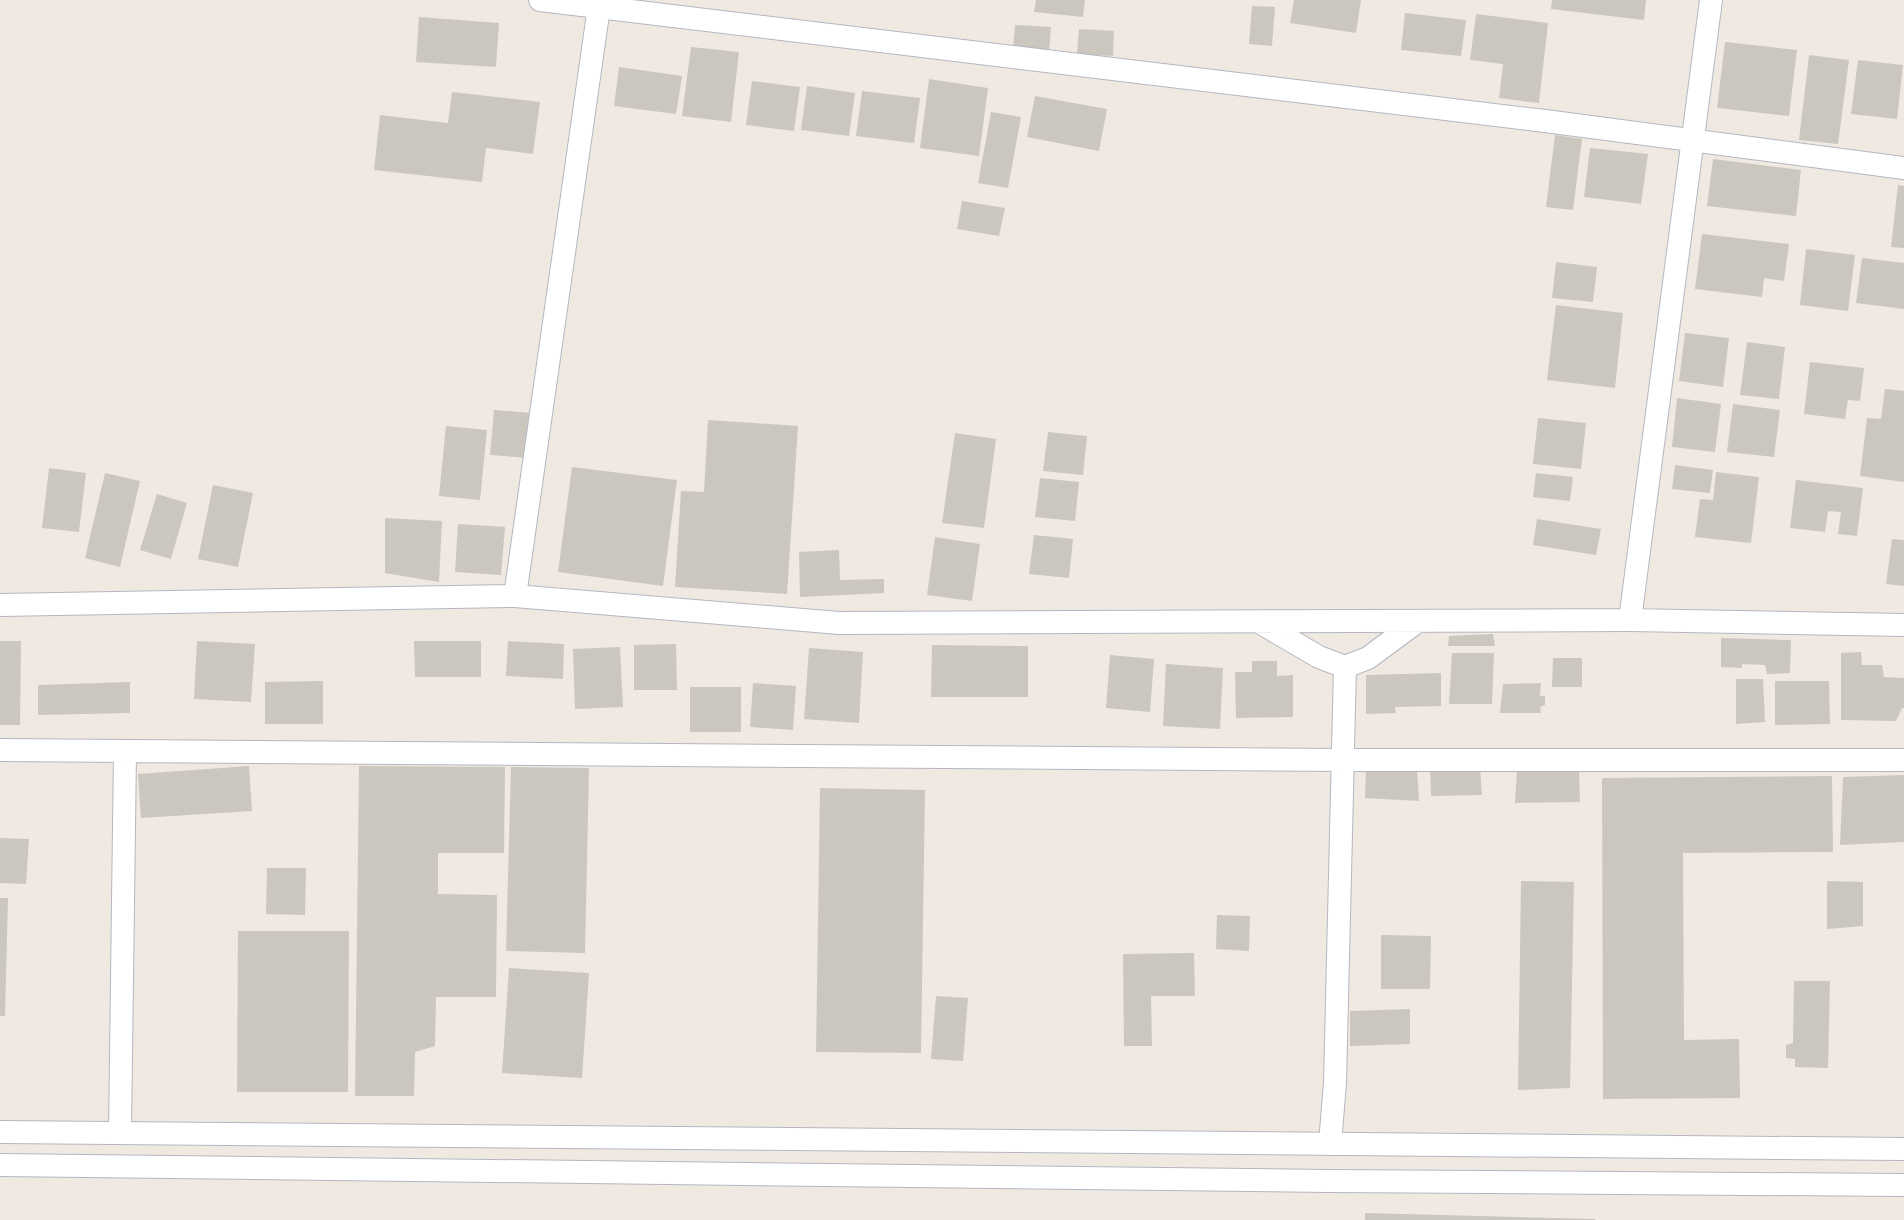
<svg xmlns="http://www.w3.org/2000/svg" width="1904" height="1220" font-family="Commissioner,sans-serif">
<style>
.building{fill:#cbc7bf}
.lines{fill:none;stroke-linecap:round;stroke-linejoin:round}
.street-casing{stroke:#b4b7c1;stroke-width:24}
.secondary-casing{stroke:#b4b7c1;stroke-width:24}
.street{stroke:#fff;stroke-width:22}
.secondary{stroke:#fff;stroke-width:22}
</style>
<rect width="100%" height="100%" fill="#efe9e1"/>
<path class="building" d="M 1036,0 L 1085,0 L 1083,17 L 1034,12 Z
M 1294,0 L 1361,0 L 1356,33 L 1290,23 Z
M 1552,0 L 1646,0 L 1644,20 L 1551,9 Z
M 1252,6 L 1275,7 L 1272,46 L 1249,44 Z
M 1405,13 L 1466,20 L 1461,56 L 1401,50 Z
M 1476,14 L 1548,23 L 1539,103 L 1499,98 L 1503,64 L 1470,60 Z
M 419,17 L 499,23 L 496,67 L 416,62 Z
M 1015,25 L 1051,27 L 1049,52 L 1013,49 Z
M 1079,29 L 1114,31 L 1113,56 L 1077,54 Z
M 1725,42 L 1797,50 L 1789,116 L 1717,108 Z
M 691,47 L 739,52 L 731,122 L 682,116 Z
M 1809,55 L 1849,60 L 1838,144 L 1799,140 Z
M 1858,60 L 1903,65 L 1897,119 L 1851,114 Z
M 619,67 L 682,76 L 676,114 L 614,106 Z
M 929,79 L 988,88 L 979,156 L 920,148 Z
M 752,81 L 800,87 L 794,131 L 746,125 Z
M 807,86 L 855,93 L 849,136 L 801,130 Z
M 862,91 L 920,98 L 914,143 L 856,136 Z
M 452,92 L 540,102 L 533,154 L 486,148 L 482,182 L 374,170 L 380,115 L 448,123 Z
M 1035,96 L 1107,109 L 1099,151 L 1027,137 Z
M 991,112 L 1021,117 L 1008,188 L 978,183 Z
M 1555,135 L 1582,139 L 1573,210 L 1546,207 Z
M 1590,148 L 1648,154 L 1641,204 L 1584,197 Z
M 1713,159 L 1801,170 L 1796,216 L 1707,206 Z
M 1898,185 L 1904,186 L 1904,248 L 1891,247 Z
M 962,201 L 1005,208 L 999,236 L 957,229 Z
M 1702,234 L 1789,244 L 1784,281 L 1764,278 L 1762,297 L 1695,289 Z
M 1806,249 L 1855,255 L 1848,311 L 1800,305 Z
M 1862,258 L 1904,263 L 1904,309 L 1856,303 Z
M 1556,262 L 1597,267 L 1593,302 L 1552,298 Z
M 1556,305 L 1623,313 L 1615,388 L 1547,380 Z
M 1685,333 L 1729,338 L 1723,387 L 1679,381 Z
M 1747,342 L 1785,347 L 1779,399 L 1740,395 Z
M 1810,362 L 1864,368 L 1860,401 L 1848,400 L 1845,419 L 1804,414 Z
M 1885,389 L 1904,391 L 1904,482 L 1860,476 L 1867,418 L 1881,419 Z
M 1677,398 L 1721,404 L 1715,452 L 1672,447 Z
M 1733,404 L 1780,410 L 1774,457 L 1727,452 Z
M 494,410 L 532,413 L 528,458 L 490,455 Z
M 1538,418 L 1586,423 L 1581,469 L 1533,464 Z
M 708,420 L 798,426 L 787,594 L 675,587 L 681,491 L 704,492 Z
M 446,426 L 487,430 L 480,500 L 439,496 Z
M 1048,432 L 1087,436 L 1083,475 L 1043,471 Z
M 955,433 L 996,439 L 984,528 L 942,523 Z
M 1675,465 L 1713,470 L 1710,493 L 1672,489 Z
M 572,467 L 677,480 L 663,586 L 558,572 Z
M 49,468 L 86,473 L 79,532 L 42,528 Z
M 1716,472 L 1759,477 L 1751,543 L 1695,537 L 1700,499 L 1713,500 Z
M 105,473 L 140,481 L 120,567 L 85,558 Z
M 1536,473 L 1573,477 L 1570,501 L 1533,497 Z
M 1040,478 L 1079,482 L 1075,521 L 1035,517 Z
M 1796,480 L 1863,488 L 1857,536 L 1838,534 L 1841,512 L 1828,511 L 1825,532 L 1790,528 Z
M 213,485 L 253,493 L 238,567 L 198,559 Z
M 157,494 L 187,503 L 171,559 L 140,550 Z
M 385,518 L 442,521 L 439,582 L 385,573 Z
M 1537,519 L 1601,529 L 1596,555 L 1533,545 Z
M 458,524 L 505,527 L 501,575 L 455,572 Z
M 1034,535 L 1073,539 L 1069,578 L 1029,574 Z
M 935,537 L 980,544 L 972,601 L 927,595 Z
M 1892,539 L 1904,540 L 1904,586 L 1886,584 Z
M 839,550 L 840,580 L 884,579 L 884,593 L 800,597 L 799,552 Z
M 1493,634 L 1495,646 L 1448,646 L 1449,636 Z
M 1721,638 L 1791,640 L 1790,673 L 1767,674 L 1765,665 L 1742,664 L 1742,668 L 1721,667 Z
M 0,641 L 21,641 L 20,725 L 0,725 Z
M 197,641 L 255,644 L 251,702 L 194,699 Z
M 414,641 L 481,641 L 481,677 L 415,677 Z
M 508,641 L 564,644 L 563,679 L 506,676 Z
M 676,644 L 677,690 L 634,690 L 634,645 Z
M 932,645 L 1028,646 L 1028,697 L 931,697 Z
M 620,647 L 623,707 L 575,709 L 573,649 Z
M 809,648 L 863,652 L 859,723 L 804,719 Z
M 1861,652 L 1862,665 L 1882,665 L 1884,677 L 1904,678 L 1904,708 L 1902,708 L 1896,721 L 1841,720 L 1841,653 Z
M 1452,653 L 1494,653 L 1492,704 L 1449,704 Z
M 1110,655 L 1154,659 L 1150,712 L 1106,708 Z
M 1553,658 L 1582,658 L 1582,687 L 1552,687 Z
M 1252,661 L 1277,661 L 1277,676 L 1293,675 L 1293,717 L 1236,718 L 1235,672 L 1252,672 Z
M 1166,664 L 1223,668 L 1220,729 L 1163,726 Z
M 1441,673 L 1441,706 L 1395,707 L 1396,713 L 1366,714 L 1366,675 Z
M 1736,679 L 1763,679 L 1765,722 L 1736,724 Z
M 323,681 L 323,724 L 265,724 L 265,682 Z
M 1775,681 L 1829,681 L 1830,724 L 1775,725 Z
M 130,682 L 130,713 L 38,715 L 38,685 Z
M 753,683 L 796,686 L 793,730 L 750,727 Z
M 1541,683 L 1540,696 L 1545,696 L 1545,705 L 1540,707 L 1541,713 L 1500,713 L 1503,684 Z
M 690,687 L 741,687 L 741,732 L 690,732 Z
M 249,766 L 252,811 L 141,818 L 138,774 Z
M 359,766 L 505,767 L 504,853 L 438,853 L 438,894 L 497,895 L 496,997 L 436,997 L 435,1046 L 415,1052 L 414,1096 L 355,1096 Z
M 511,767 L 589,768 L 585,953 L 506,951 Z
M 1430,767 L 1480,768 L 1482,795 L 1431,796 Z
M 1517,769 L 1579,770 L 1580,802 L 1515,803 Z
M 1366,770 L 1417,770 L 1419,801 L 1365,798 Z
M 1904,775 L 1904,842 L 1840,845 L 1843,777 Z
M 1832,776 L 1833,852 L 1683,853 L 1684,1040 L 1739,1039 L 1740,1098 L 1603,1099 L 1602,778 Z
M 820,788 L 925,790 L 921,1053 L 816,1052 Z
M 0,838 L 29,839 L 26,884 L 0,883 Z
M 267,868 L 306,868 L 305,915 L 266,914 Z
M 1521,881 L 1574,882 L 1570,1088 L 1518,1090 Z
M 1827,881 L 1863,882 L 1863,926 L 1827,929 Z
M 0,898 L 8,898 L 5,1016 L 0,1016 Z
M 1217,915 L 1250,916 L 1249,951 L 1216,949 Z
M 238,931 L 349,931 L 348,1092 L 237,1092 Z
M 1381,935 L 1431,936 L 1430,989 L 1381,989 Z
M 1194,953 L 1195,996 L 1151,996 L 1152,1046 L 1124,1046 L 1123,954 Z
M 509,968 L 589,973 L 582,1078 L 502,1073 Z
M 1794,981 L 1830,981 L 1828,1068 L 1795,1067 L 1795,1059 L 1786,1058 L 1786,1045 L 1793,1043 Z
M 936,996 L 968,998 L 963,1061 L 931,1059 Z
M 1410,1009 L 1410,1044 L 1350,1046 L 1350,1011 Z
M 1365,1213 L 1595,1219 L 1595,1220 L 1365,1220 Z"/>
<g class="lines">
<g class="street-casing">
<path id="street" d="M 540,0 L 1545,121 L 1904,168
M 515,596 L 600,0
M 0,605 L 515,596 L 839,623 L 1630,620 L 1904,625
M 1630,620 L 1711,0
M 1259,622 L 1319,657 L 1345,667 L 1368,658 L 1418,621
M 0,750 L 1342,760 L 1904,760
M 120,1133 L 125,751
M 1330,1144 L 1335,1083 L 1345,667"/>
</g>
<g class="secondary-casing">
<path id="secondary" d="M 0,1132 L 1904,1149
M 0,1165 L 1329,1181 L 1904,1185"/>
</g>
<use href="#street" class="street"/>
<use href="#secondary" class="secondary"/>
</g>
</svg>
